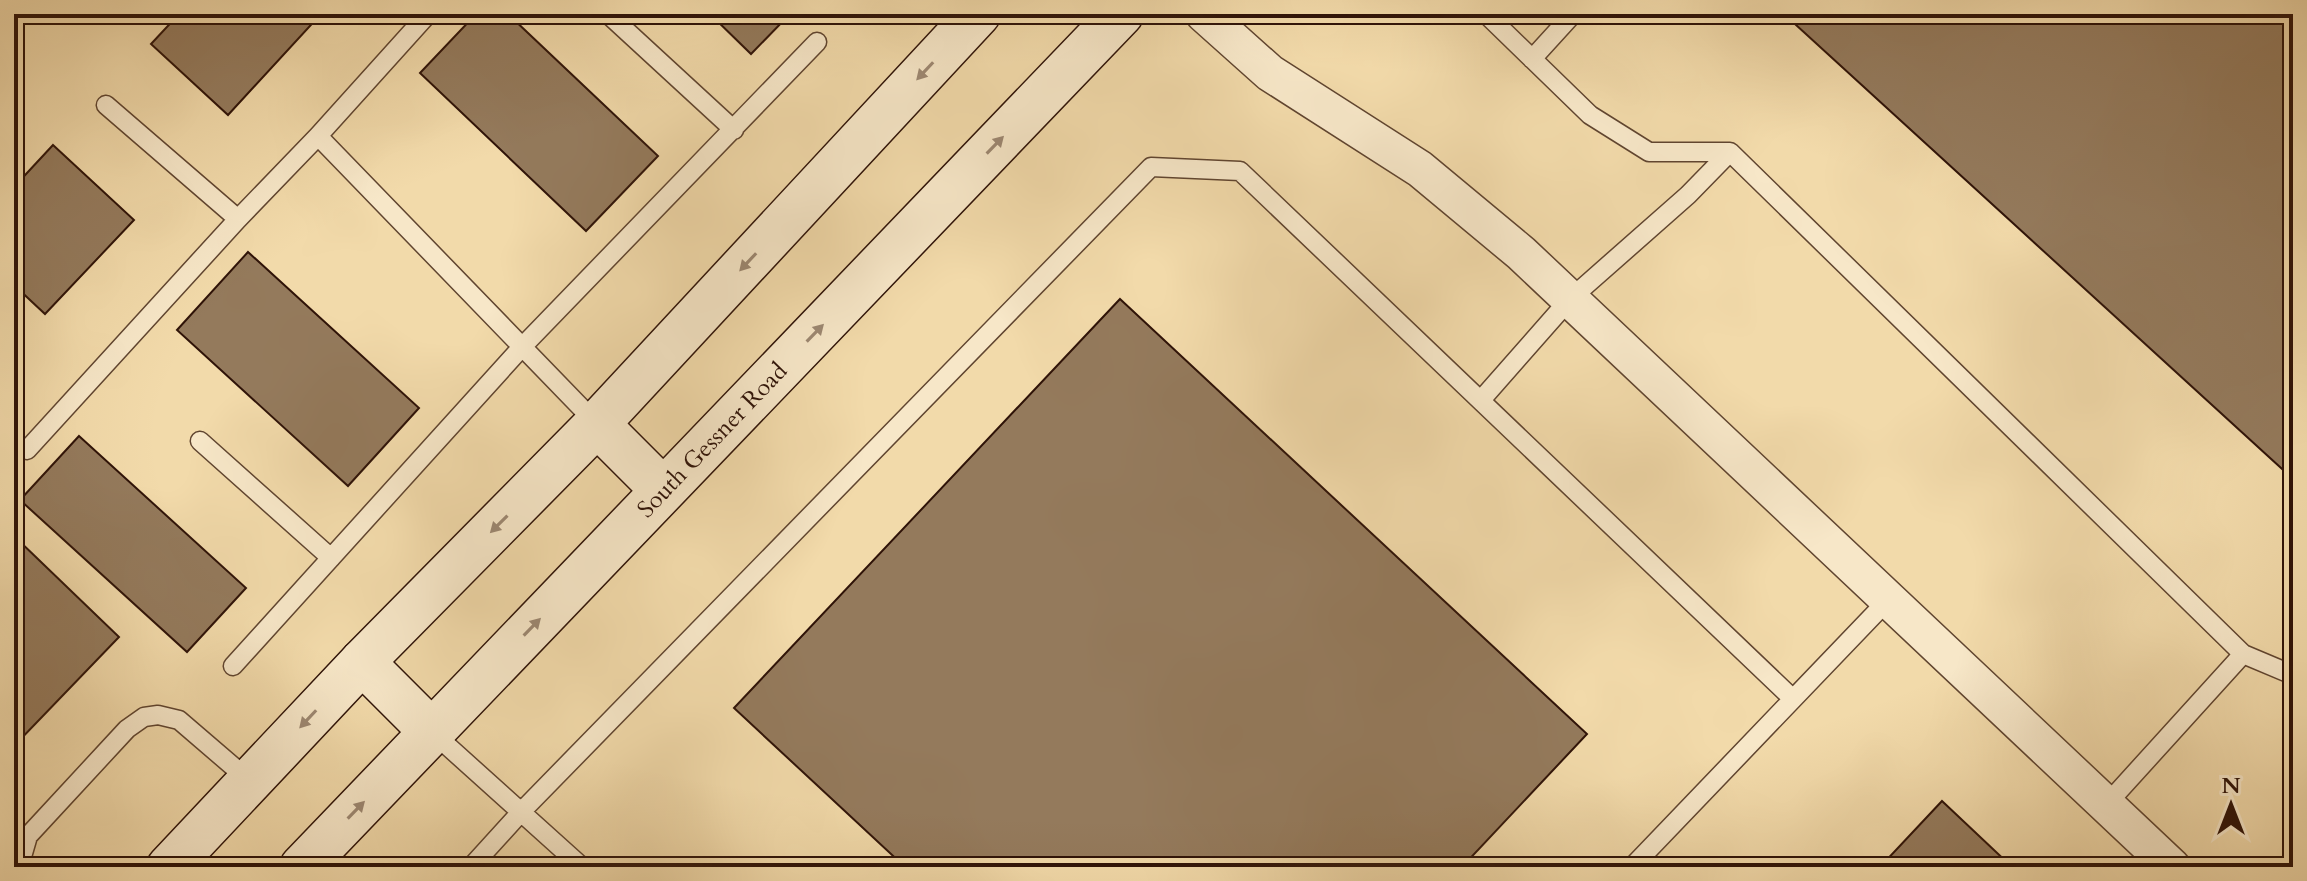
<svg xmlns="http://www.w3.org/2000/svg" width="2307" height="881" font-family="Cardo,serif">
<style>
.building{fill:#947a5c;stroke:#2f1308;stroke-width:2}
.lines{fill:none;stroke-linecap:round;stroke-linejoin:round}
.lane-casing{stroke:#604530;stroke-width:21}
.street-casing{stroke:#604530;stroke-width:39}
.secondary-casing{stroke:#2f1308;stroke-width:47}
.lane{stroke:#f7e7c8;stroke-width:18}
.street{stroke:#f7e7c8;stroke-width:36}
.secondary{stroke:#f7e7c8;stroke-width:44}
.oneway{fill:#9d8872}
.labels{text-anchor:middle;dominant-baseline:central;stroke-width:6;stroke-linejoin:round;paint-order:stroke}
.street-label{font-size:24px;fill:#2f1308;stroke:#f7e7c8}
</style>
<rect width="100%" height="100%" fill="#f2daaa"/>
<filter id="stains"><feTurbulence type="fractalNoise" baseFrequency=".0025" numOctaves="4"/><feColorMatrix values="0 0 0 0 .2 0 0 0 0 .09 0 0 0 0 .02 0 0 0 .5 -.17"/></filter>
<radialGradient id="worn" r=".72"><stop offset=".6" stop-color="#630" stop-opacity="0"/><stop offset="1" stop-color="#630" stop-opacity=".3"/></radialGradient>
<path class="building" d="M 179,14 L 321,14 L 228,115 L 151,44 Z
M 476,14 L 508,14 L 658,156 L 586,231 L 420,73 Z
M 710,14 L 790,14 L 751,54 Z
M 1784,14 L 2293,14 L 2293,479 Z
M 53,145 L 134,220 L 45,314 L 14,285 L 14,187 Z
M 248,252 L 419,408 L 348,486 L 177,330 Z
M 1120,299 L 1587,734 L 1462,867 L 905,867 L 734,708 Z
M 79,436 L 246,588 L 187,652 L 20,500 Z
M 14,536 L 119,637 L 14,746 Z
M 1942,801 L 2012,867 L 1880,867 Z"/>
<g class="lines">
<g class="lane-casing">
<path id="lane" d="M 608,14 L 734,130
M 1486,14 L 1590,115 L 1649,152 L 1730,152 L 2243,654 L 2293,675
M 1532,59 L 1573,14
M 106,105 L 238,219
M 318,136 L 428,14
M 1481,400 L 1569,300 L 1688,195 L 1730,152
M 200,441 L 331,558
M 27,450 L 238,219 L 318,136 L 597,424
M 233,666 L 522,347 L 817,42
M 431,731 L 582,867
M 2106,805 L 2243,654
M 19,867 L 28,836 L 127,729 L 144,717 L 158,715 L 179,720 L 250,781
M 471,867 L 521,812 L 1151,167 L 1240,171 L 1793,699
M 1632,867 L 1887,601"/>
</g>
<g class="street-casing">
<path id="street" d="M 1204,14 L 1270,73 L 1420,169 L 1521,253 L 2172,867"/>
</g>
<g class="secondary-casing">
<g id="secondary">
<path d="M 597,424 L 663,490"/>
<path d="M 362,662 L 431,731"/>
<path d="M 169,867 L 362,662 L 597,424 L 978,14"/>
<path id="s1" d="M 302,867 L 1121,14"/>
</g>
</g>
<use href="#lane" class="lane"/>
<use href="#street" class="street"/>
<use href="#secondary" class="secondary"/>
</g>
<defs><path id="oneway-solid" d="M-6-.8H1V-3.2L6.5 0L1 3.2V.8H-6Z" transform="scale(2)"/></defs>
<g class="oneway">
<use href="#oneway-solid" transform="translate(925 71) rotate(133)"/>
<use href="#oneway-solid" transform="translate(995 145) rotate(-46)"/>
<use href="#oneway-solid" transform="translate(748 262) rotate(133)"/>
<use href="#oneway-solid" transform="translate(815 333) rotate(-46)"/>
<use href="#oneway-solid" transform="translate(499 524) rotate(135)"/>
<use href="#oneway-solid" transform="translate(532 627) rotate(-46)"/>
<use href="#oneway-solid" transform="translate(308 719) rotate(133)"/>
<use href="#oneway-solid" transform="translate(356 810) rotate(-46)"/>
</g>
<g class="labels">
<g class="street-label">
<text stroke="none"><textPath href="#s1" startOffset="592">South Gessner Road</textPath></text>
</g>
</g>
<rect width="2307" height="881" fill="none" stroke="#f2daaa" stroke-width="48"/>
<rect x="16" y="16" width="2275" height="849" fill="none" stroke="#2f1308" stroke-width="4"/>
<rect x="24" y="24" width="2259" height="833" fill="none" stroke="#2f1308" stroke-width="2"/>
<g transform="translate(2231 805)" stroke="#f7e7c8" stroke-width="6" paint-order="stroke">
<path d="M0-6L14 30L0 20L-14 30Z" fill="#2f1308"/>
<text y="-12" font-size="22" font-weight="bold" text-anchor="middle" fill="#2f1308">N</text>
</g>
<rect width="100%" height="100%" filter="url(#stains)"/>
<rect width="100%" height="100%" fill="url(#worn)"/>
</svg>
